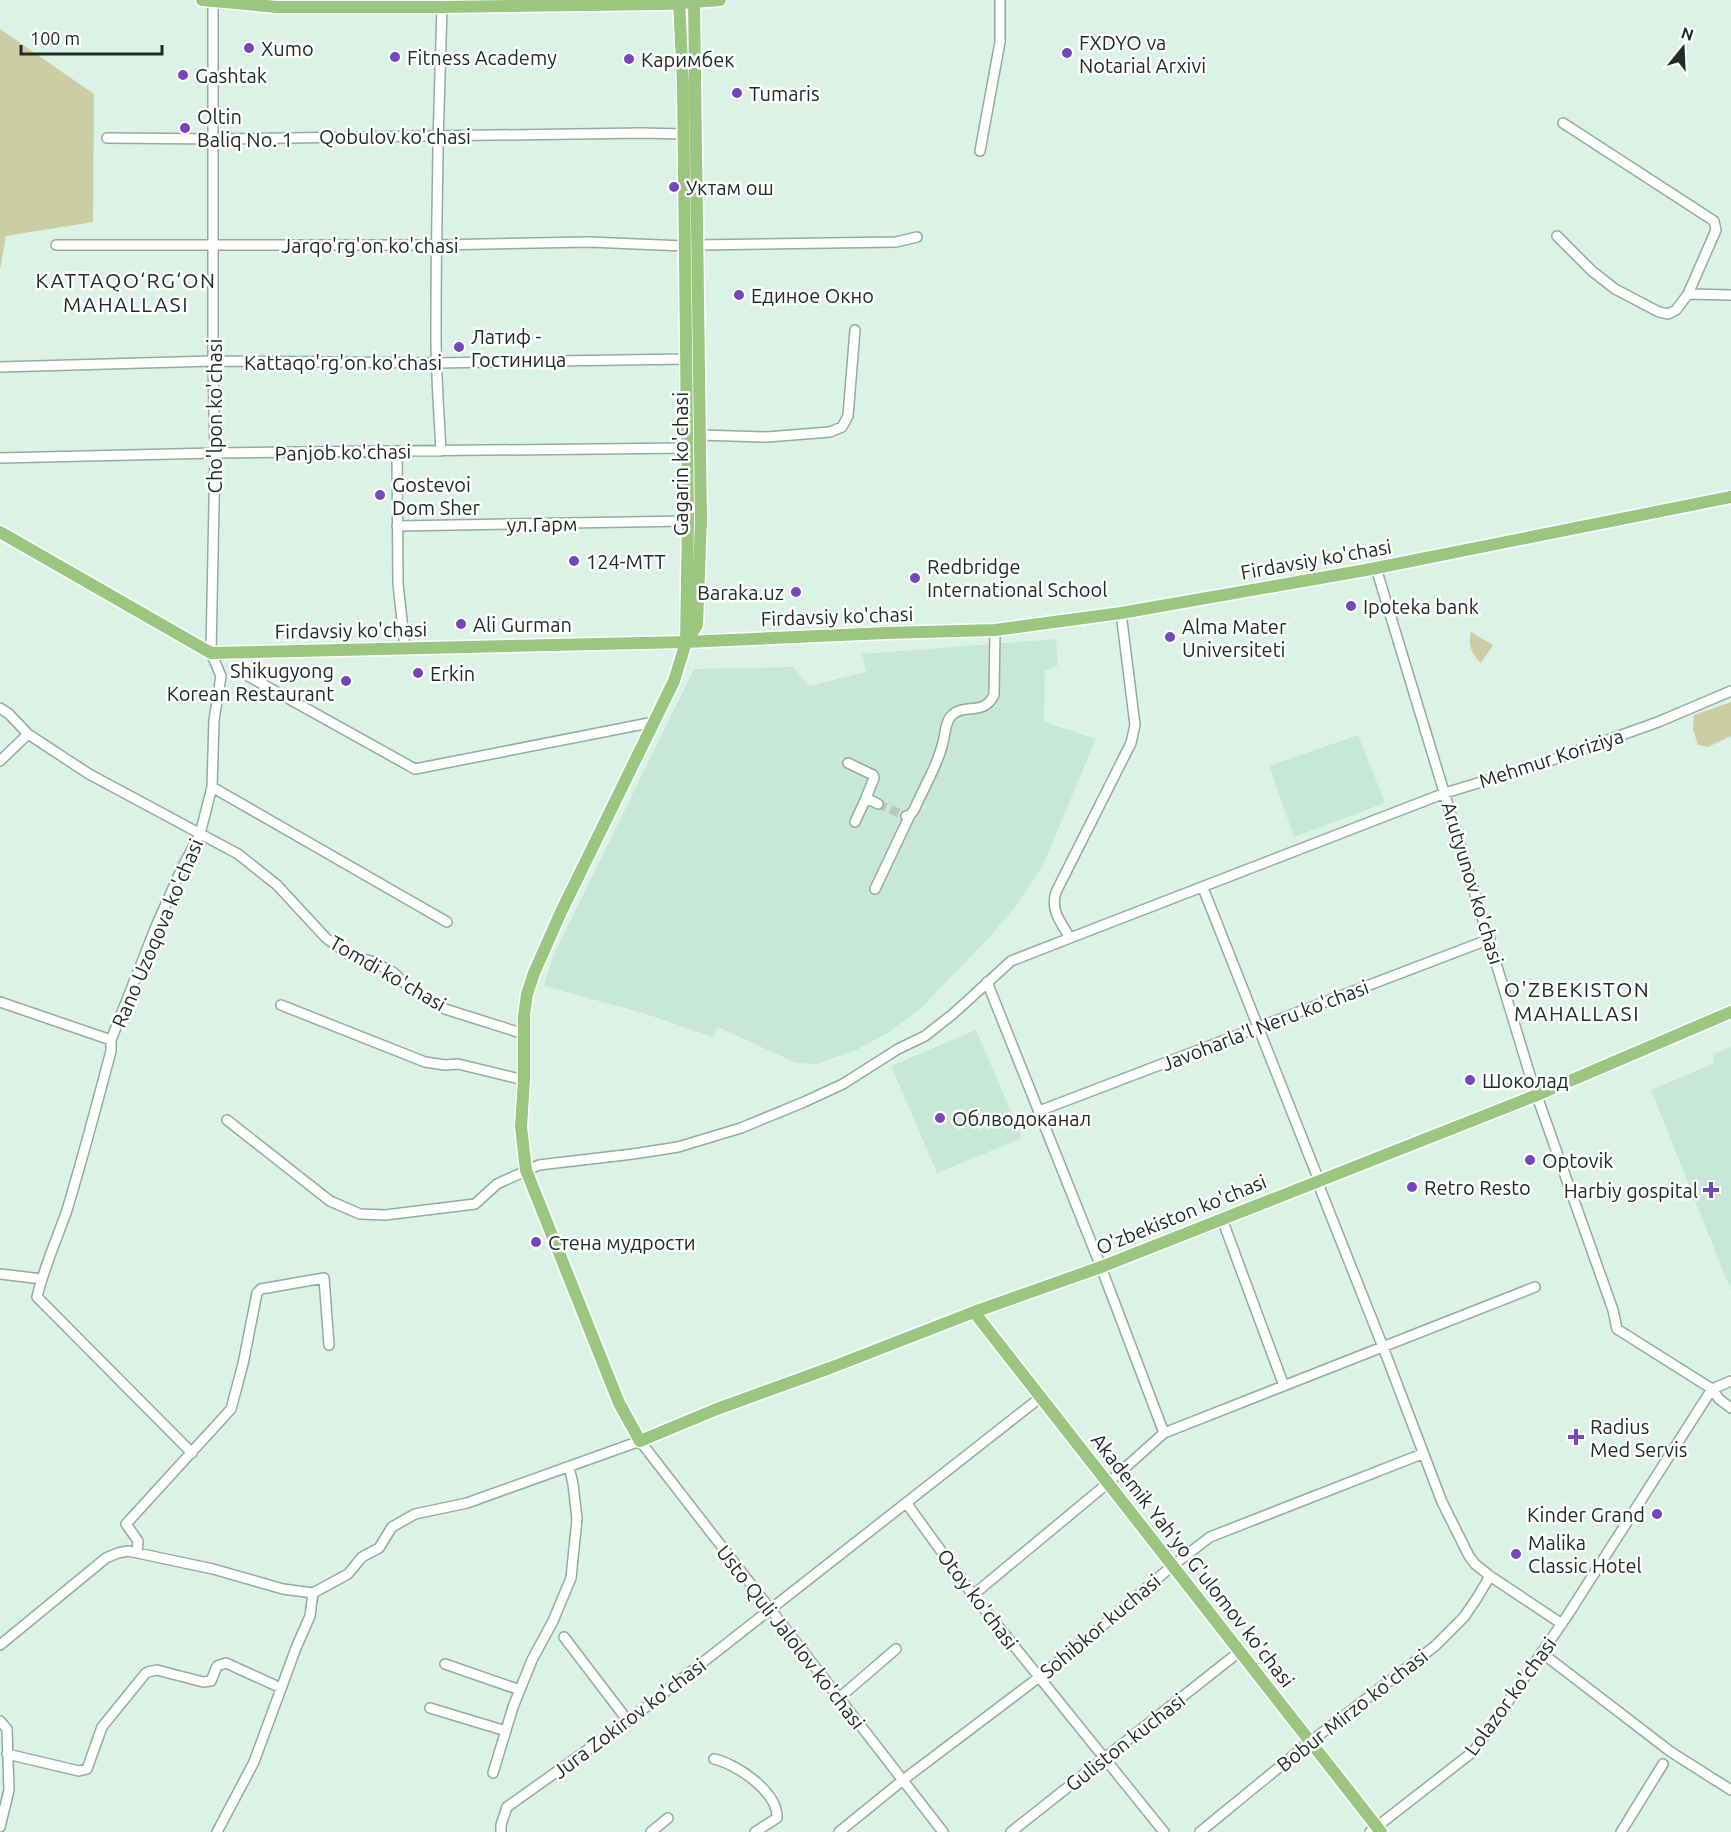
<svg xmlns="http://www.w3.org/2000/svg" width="1731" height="1832" font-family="Ubuntu,sans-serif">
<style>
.built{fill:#c8e8d7}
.green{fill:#cccda4}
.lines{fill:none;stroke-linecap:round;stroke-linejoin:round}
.minor-tunnel{stroke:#b5cbc0;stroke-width:9;stroke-dasharray:9 4.5;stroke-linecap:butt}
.minor-casing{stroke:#94ab9f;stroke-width:12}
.major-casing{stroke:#fff;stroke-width:15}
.minor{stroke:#fff;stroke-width:9}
.major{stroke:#9bc680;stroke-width:12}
.poi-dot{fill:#7646bd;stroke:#fff;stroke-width:2}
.labels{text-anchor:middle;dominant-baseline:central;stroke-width:5;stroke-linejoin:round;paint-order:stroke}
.poi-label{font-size:20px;fill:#222b27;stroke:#fff;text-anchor:start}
.street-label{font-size:20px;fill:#222b27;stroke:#fff}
.neighbourhood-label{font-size:21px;letter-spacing:1.5px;fill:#222b27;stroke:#fff}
</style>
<rect width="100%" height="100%" fill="#daf3e6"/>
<path class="built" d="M 1056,639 L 1058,665 L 1045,671 L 1044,722 L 1096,739 L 1042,867 L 1017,905 L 984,943 L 920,1009 L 886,1034 L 856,1050 L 817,1064 L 796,1063 L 718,1027 L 713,1037 L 643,1013 L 544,986 L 553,956 L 694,669 L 793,667 L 809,686 L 866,672 L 862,654 Z
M 1358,735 L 1385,803 L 1294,837 L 1269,766 Z
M 976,1030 L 1022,1138 L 937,1173 L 891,1066 Z
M 1731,1047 L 1731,1291 L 1651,1090 L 1714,1063 L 1713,1054 Z"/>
<path class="green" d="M 0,29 L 94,94 L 93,222 L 6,236 L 0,269 Z
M 1471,632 L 1493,645 L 1481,663 C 1471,653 1468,645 1471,632 Z
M 1731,702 L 1731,736 L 1708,747 L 1698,745 L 1693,729 L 1694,715 Z"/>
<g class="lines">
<path class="minor-tunnel" d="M 878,804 L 906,816"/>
<g class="minor-casing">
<path id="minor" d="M 107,138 L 219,139 L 642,133 L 683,134
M 980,151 L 1000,42 L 1000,0
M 1557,236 L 1592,271 L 1615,289 L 1659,312 L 1668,314 L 1676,310 L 1688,294 L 1716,230 L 1714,221 L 1563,123
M 56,245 L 436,245 L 589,242 L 684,246
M 698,245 L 896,242 L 917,237
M 1688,294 L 1731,295
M 0,367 L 213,361 L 437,363 L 685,359
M 700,435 L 767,437 L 830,432 L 842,427 L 848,416 L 855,330
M 397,451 L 398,584 L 405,648
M 441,451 C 439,413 436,375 436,337 C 436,227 438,117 442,7
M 0,458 L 215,453 L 686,448
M 397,526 L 688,521
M 1376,568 L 1533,1085 L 1613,1310 L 1617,1329 L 1712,1389 L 1719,1399 L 1731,1408
M 246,651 L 248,676 L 415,769 L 654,722
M 0,708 L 9,714 L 28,734
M 0,761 L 28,734 L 89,774 L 238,854 L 277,885 L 326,938 L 349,955 L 371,961 L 393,972 L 413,991 L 445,1009 L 524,1034
M 848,763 L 873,775 L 874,778 L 866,798
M 212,787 L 447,922
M 906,816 L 910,815 L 914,810 C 924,787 939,763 944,738 C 945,731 946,722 951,716 C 965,702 983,717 994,695 L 995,630
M 855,822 L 866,798 L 878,804
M 1203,888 L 1316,1173 L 1321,1191 L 1383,1347 L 1442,1502 L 1469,1556 L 1475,1564 L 1490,1576 L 1562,1624
M 875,889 L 910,815
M 1070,938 L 1445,793 L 1541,764 L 1658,722 L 1731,691
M 987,982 L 1101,1267 L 1164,1433
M 0,1002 L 111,1040
M 281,1005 L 425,1062 L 445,1065 L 458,1064 L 524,1080
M 1039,1111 L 1490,939
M 227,1120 L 330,1201 L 360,1214 L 385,1215 L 475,1204 L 497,1184 L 539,1165 L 633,1154 L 678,1147 L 741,1128 L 804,1102 L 843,1084 L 898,1049 L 925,1036 L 953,1014 L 1011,961 L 1070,938 C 1061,922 1050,911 1056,892 L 1131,743 L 1135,725 L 1121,613
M 1222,1219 L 1284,1386
M 0,1274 L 42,1279
M 192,1453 L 37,1297 C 44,1267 57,1239 67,1210 C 83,1157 97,1104 111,1051 L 111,1040 L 157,924 L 182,868 L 200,834 L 212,787 L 214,720 L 221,676 L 211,653 L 215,453 L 213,361 L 213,0
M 907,1504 L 973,1595 L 1164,1832
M 137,1553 L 138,1541 L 126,1524 L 231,1409 L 243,1364 L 257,1293 L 261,1289 L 324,1278 L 329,1345
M 973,1595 L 1108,1483 L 1164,1433 L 1535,1287
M 564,1637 L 628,1721
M 0,1645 L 106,1558 L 118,1553 L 128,1551 L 213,1569 L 283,1589 L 313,1593 L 348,1574 L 362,1557 L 379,1548 L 392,1527 L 415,1514 L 467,1503 L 640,1441 L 943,1832
M 1542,1653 L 1671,1752 L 1731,1790
M 445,1664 L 520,1690
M 839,1698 L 896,1649
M 430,1708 L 506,1731
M 0,1721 L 7,1729 L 9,1790 L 0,1827
M 7,1754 L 79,1771 L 87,1769 L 102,1727 L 145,1674 L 148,1672 L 157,1670 L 203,1682 L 211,1681 L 217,1666 L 226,1663 L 281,1688
M 714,1759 C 737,1764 778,1792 777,1818 L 755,1832
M 493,1773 L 513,1707 L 532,1660 L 553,1621 L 571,1578 L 577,1519 L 573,1484 L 569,1467
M 217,1832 L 254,1762 L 296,1648 L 310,1616 L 313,1593
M 501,1832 L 501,1825 L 507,1807 L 628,1721 L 1041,1397
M 651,1832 L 668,1818
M 839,1832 L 903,1780 L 1038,1678 L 1102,1626 L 1172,1566 L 1210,1537 L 1422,1454
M 1011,1832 L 1239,1652
M 1200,1832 L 1310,1742 L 1435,1646 L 1464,1617 L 1477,1598 L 1490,1576
M 1370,1832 L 1474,1751 L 1567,1616 L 1712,1389 L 1731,1381
M 1621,1832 L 1663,1764"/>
</g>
<g class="major-casing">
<path id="major" d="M 202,0 L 277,7 L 442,7 L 667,4 L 720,0
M 679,0 L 683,84 L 688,521 L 686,642 L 674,681 L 561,912 L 534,973 L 527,994 L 524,1015 L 524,1080 L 521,1127 L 526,1170 L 619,1403 L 640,1441 L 717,1409 L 830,1368 L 974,1312 L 1101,1267 L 1537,1095 L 1731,1012
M 0,532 L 211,653 L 686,642 L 886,633 L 995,630 L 1121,613 L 1366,570 L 1731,497
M 686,642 L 697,625 L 701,520 L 694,0
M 974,1312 L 1381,1832"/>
</g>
<use href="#minor" class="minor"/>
<use href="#major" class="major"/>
</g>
<g class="poi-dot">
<circle cx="249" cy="48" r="6"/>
<circle cx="1067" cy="53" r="6"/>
<circle cx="395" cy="57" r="6"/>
<circle cx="629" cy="59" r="6"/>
<circle cx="183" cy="75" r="6"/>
<circle cx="737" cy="93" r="6"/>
<circle cx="185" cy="128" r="6"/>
<circle cx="674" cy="187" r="6"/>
<circle cx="739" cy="295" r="6"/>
<circle cx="459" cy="347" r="6"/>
<circle cx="380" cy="495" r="6"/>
<circle cx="574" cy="561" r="6"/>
<circle cx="915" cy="578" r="6"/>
<circle cx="796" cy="592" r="6"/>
<circle cx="1351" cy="606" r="6"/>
<circle cx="461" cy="624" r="6"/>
<circle cx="1170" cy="637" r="6"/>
<circle cx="418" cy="673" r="6"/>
<circle cx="346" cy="681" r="6"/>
<circle cx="1470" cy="1080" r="6"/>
<circle cx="940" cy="1118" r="6"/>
<circle cx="1530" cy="1160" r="6"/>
<circle cx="1412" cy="1187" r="6"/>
<path d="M1708 1181h6v6h6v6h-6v6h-6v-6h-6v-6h6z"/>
<circle cx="536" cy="1242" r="6"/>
<path d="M1573 1428h6v6h6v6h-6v6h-6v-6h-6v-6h6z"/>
<circle cx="1657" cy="1514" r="6"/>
<circle cx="1516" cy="1554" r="6"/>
</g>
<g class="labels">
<g class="poi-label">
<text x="1079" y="42">FXDYO va<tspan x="1079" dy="23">Notarial Arxivi</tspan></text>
<text x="261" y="48">Xumo</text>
<text x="407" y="57">Fitness Academy</text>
<text x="641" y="59">Каримбек</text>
<text x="195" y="75">Gashtak</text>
<text x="749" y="93">Tumaris</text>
<text x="197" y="116">Oltin<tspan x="197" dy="23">Baliq No. 1</tspan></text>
<text x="686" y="187">Уктам ош</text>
<text x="751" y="295">Единое Окно</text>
<text x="471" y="336">Латиф -<tspan x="471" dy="23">Гостиница</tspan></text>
<text x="392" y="484">Gostevoi<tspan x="392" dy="23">Dom Sher</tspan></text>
<text x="586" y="561">124-MTT</text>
<text x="927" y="566">Redbridge<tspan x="927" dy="23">International School</tspan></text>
<text x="784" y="592" text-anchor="end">Baraka.uz</text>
<text x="1363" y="606">Ipoteka bank</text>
<text x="473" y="624">Ali Gurman</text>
<text x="1182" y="626">Alma Mater<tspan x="1182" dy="23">Universiteti</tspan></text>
<text x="334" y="670" text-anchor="end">Shikugyong<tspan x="334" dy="23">Korean Restaurant</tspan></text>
<text x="430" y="673">Erkin</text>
<text x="1482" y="1080">Шоколад</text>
<text x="952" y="1118">Облводоканал</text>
<text x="1542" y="1160">Optovik</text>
<text x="1424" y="1187">Retro Resto</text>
<text x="1698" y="1190" text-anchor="end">Harbiy gospital</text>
<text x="548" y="1242">Стена мудрости</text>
<text x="1590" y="1426">Radius<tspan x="1590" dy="23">Med Servis</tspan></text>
<text x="1645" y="1514" text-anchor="end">Kinder Grand</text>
<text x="1528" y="1542">Malika<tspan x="1528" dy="23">Classic Hotel</tspan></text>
</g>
<g class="street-label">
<text x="395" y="136">Qobulov ko'chasi</text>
<text x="370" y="245">Jarqo'rg'on ko'chasi</text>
<text x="343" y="362">Kattaqo'rg'on ko'chasi</text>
<text transform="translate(214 416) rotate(-90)">Cho'lpon ko'chasi</text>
<text transform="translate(343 452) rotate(-1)">Panjob ko'chasi</text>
<text transform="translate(680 464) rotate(-90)">Gagarin ko'chasi</text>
<text transform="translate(542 524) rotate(-1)">ул.Гарм</text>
<text transform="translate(1316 559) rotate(-10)">Firdavsiy ko'chasi</text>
<text transform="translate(837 616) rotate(-2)">Firdavsiy ko'chasi</text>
<text transform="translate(351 630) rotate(-1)">Firdavsiy ko'chasi</text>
<text transform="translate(1551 758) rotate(-18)">Mehmur Koriziya</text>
<text transform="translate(1473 883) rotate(73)">Arutyunov ko'chasi</text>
<text transform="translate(157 933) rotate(-67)">Rano Uzoqova ko'chasi</text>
<text transform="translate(388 973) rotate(30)">Tomdi ko'chasi</text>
<text transform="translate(1265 1025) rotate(-21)">Javoharla'l Neru ko'chasi</text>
<text transform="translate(1181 1214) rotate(-22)">O'zbekiston ko'chasi</text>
<text transform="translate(1193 1560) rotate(52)">Akademik Yah'yo G'ulomov ko'chasi</text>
<text transform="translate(978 1599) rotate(53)">Otoy ko'chasi</text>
<text transform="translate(1100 1626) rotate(-40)">Sohibkor kuchasi</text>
<text transform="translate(791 1637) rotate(52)">Usto Quli Jalolov ko'chasi</text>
<text transform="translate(1510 1696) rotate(-54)">Lolazor ko'chasi</text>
<text transform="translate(1352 1710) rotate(-38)">Bobur Mirzo ko'chasi</text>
<text transform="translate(629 1718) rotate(-37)">Jura Zokirov ko'chasi</text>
<text transform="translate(1125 1742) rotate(-38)">Guliston kuchasi</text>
</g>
<g class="neighbourhood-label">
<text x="126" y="280">KATTAQO‘RG‘ON<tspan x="126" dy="24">MAHALLASI</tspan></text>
<text x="1577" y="989">O'ZBEKISTON<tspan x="1577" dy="24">MAHALLASI</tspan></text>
</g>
</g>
<g transform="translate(1683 48) rotate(18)" stroke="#ffffff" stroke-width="4.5" paint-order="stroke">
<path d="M0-4.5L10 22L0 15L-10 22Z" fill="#222b27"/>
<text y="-9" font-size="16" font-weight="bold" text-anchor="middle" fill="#222b27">N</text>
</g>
<path d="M21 45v9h141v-9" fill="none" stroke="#222b27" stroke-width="3"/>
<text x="30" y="45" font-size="18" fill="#222b27" stroke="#ffffff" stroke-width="4.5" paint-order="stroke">100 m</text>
</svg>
